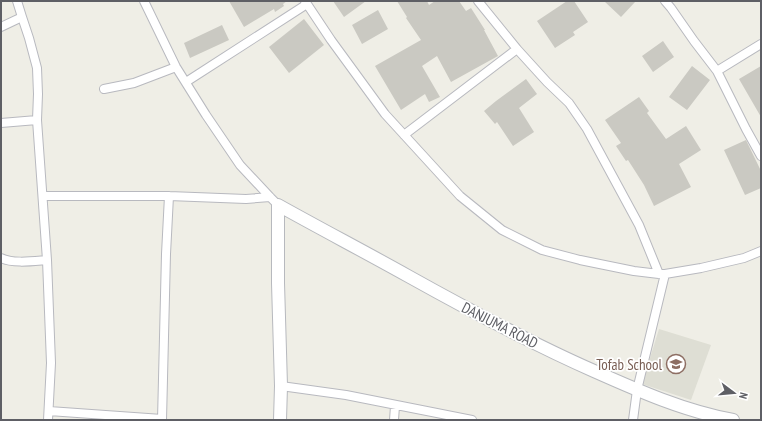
<svg xmlns="http://www.w3.org/2000/svg" width="762" height="421" font-family="'PT Sans Narrow',sans-serif">
<style>
.education{fill:#deded4}
.building{fill:#cac9c2}
.lines{fill:none;stroke-linecap:round;stroke-linejoin:round}
.street-casing{stroke:#b8b9bf;stroke-width:10}
.secondary-casing{stroke:#b7b9be;stroke-width:14}
.street{stroke:#fff;stroke-width:8}
.secondary{stroke:#fff;stroke-width:12}
.labels{text-anchor:middle;dominant-baseline:central;stroke-width:3.5;stroke-linejoin:round;paint-order:stroke}
.street-label{font-size:15px;fill:#5e5f65;stroke:#fff}
.education-label{font-size:15px;fill:#785e54;stroke:#fff;text-anchor:end}
</style>
<rect width="100%" height="100%" fill="#efeee6"/>
<path class="education" d="M 659,329 L 711,345 L 691,400 L 642,384 Z"/>
<path class="building" d="M 229,1 L 287,1 L 283,4 L 284,6 L 275,12 L 274,9 L 244,27 Z
M 333,1 L 366,1 L 344,17 Z
M 397,1 L 427,1 L 429,5 L 435,1 L 459,1 L 466,11 L 471,8 L 485,30 L 484,30 L 498,56 L 451,82 L 437,56 L 422,66 L 440,97 L 429,102 L 425,94 L 401,110 L 375,66 L 421,40 L 406,18 L 407,17 Z
M 567,1 L 574,1 L 588,22 L 573,32 L 575,35 L 555,48 L 537,21 Z
M 604,1 L 636,1 L 621,17 Z
M 378,10 L 388,29 L 362,44 L 352,25 Z
M 304,19 L 324,45 L 289,73 L 269,47 Z
M 222,25 L 229,40 L 190,58 L 184,43 Z
M 663,41 L 674,57 L 653,72 L 642,56 Z
M 692,66 L 710,80 L 687,110 L 669,97 Z
M 761,66 L 761,117 L 739,79 Z
M 526,79 L 537,94 L 519,108 L 534,132 L 513,146 L 497,122 L 495,124 L 484,111 L 496,101 Z
M 639,97 L 649,111 L 647,113 L 666,139 L 686,126 L 701,150 L 679,164 L 691,187 L 654,206 L 644,185 L 628,160 L 626,161 L 616,146 L 621,143 L 605,120 Z
M 746,140 L 761,171 L 761,188 L 745,195 L 724,150 Z"/>
<g class="lines">
<g class="street-casing">
<path id="street" d="M 17,1 L 22,17 L 29,38 L 37,68 L 38,94 L 37,120 L 47,260 L 51,363 L 48,420
M 144,1 L 176,67 L 206,115 L 240,165 L 270,197 L 278,205
M 305,1 L 331,40 L 385,114 L 460,196 L 502,230 L 542,250 L 580,260 L 634,271 L 659,274 L 665,274 L 701,268 L 744,258 L 761,251
M 478,1 L 517,49 L 547,82 L 569,103 L 587,129 L 639,225 L 659,274
M 665,1 L 671,8 L 694,41 L 717,71 L 746,129 L 761,156
M 1,27 L 22,17
M 717,71 L 761,44
M 186,82 L 307,4
M 104,89 L 134,83 L 176,67
M 1,123 L 37,120
M 404,135 L 517,49
M 43,196 L 169,196 L 246,199 L 270,197
M 1,258 C 13,264 34,261 47,260
M 281,386 L 346,395 L 472,420
M 49,411 L 162,419
M 162,420 L 166,254 L 169,196
M 394,420 L 395,406
M 633,420 L 637,390 L 665,274"/>
</g>
<g class="secondary-casing">
<path id="secondary" d="M 280,420 L 281,386 L 278,283 L 278,205 C 321,229 365,252 408,276 C 469,310 530,343 594,371 C 639,391 684,411 733,420"/>
</g>
<use href="#street" class="street"/>
<use href="#secondary" class="secondary"/>
</g>
<defs>
<g id="school-ring" transform="scale(1)"><circle r="9.5" fill="#fff" stroke="#8d6e63" stroke-width="1.5"/><path d="M0-5L7-2L0 1L-7-2ZM-4 1L0 2.5L4 1V4Q0 6-4 4Z" fill="#8d6e63"/></g>
</defs>
<g fill-rule="evenodd">
<use href="#school-ring" x="676" y="364"/>
</g>
<g class="labels">
<g class="street-label">
<text transform="translate(500 325) rotate(27)">DANJUMA ROAD</text>
</g>
<g class="education-label">
<text x="662" y="364">Tofab School</text>
</g>
</g>
<rect width="762" height="421" fill="none" stroke="#5e5f65" stroke-width="4"/>
<g transform="translate(734 393) rotate(106)" stroke="#ffffff" stroke-width="3" paint-order="stroke">
<path d="M0-3L7 15L0 10L-7 15Z" fill="#5e5f65"/>
<text y="-6" font-size="11" font-weight="bold" text-anchor="middle" fill="#5e5f65">N</text>
</g>
</svg>
